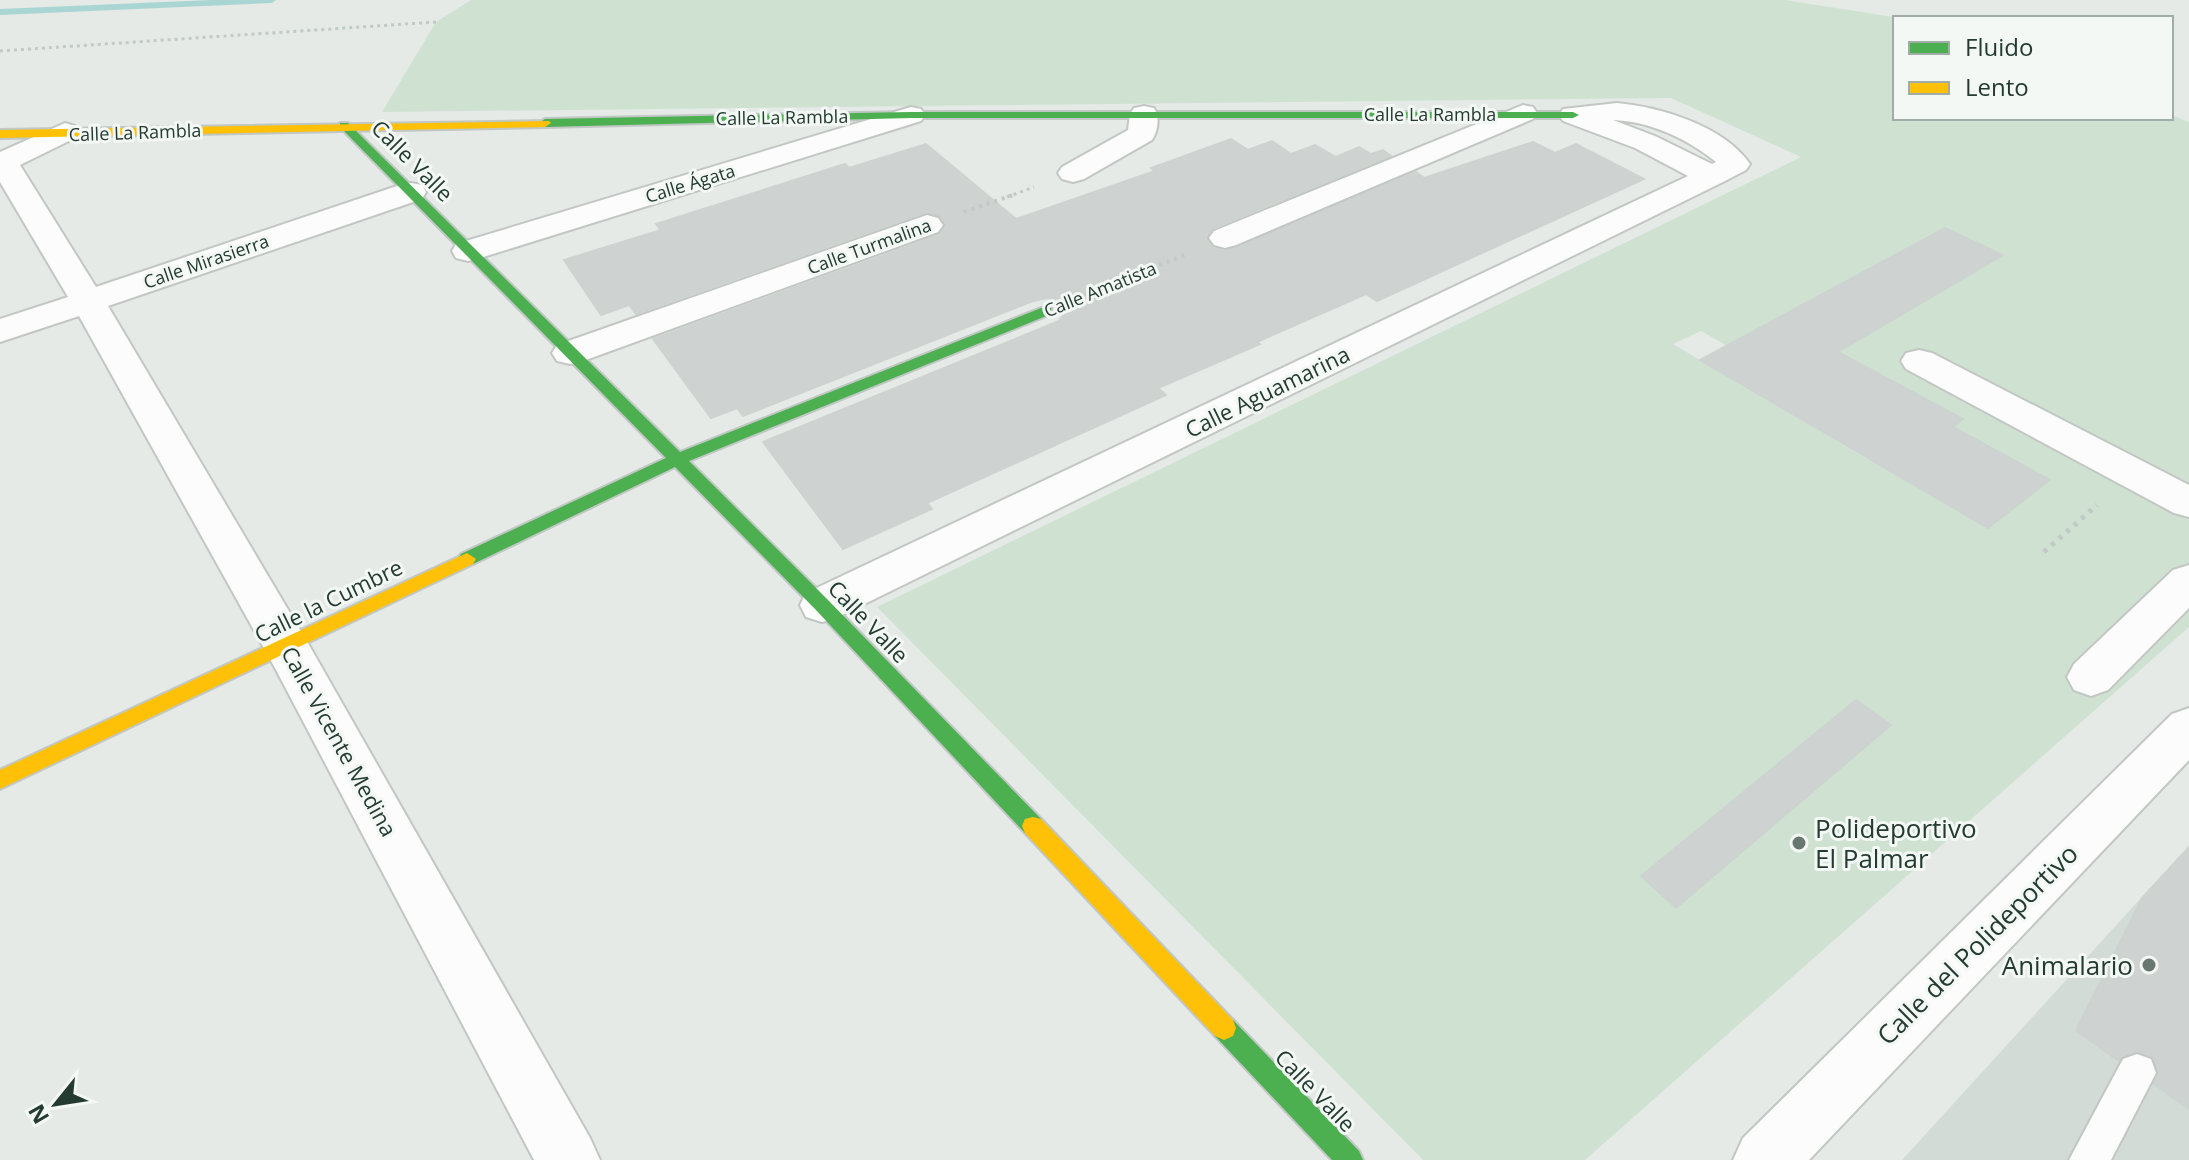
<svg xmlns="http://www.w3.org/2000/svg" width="2189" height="1160" font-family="'Open Sans',sans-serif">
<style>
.built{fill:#d3dbd6}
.green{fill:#cfe2d2;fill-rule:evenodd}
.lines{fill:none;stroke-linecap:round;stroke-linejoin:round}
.stream{fill:#a9d6d3;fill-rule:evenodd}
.building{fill:#ced2d0;stroke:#cdd3d0;stroke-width:2}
.lane-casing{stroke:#c2c7c4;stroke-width:4}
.street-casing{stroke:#c2c7c4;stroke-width:4}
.fast-casing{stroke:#c0c7c4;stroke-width:4}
.slow-casing{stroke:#c0c7c4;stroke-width:4}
.path-far2{stroke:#c1cac5;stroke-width:3;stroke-dasharray:3 4;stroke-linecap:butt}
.path-far1{stroke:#c1cac5;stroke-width:4;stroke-dasharray:3 5;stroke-linecap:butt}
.path{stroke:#c1cac5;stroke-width:5;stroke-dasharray:4 6;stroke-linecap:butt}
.lane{fill:#fbfcfb;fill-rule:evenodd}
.street{fill:#fbfcfb;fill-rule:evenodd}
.fast{fill:#4caf50;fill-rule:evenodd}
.slow{fill:#ffc107;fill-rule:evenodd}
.poi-dot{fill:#687871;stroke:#f3f8f5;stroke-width:3}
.labels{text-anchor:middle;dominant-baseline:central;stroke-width:6;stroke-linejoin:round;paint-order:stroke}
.far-street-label{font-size:18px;fill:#243b31;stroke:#f3f8f5}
.street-label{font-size:22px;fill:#243b31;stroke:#f3f8f5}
.near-poi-label{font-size:26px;fill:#243b31;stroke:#f3f8f5;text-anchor:start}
.near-street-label{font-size:26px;fill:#243b31;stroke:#f3f8f5}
</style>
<rect width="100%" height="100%" fill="#e5eae7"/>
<path class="built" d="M 2189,847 L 2189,1160 L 1902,1160 L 2141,898 Z"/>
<path class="green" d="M 471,0 L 1785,0 L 1900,18 L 1895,18 L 1895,118 L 2171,118 L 2171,115 L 2189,122 L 2189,627 L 1585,1160 L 1423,1160 L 877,607 L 1801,157 L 1671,98 L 382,112 L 436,22 ZM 1945,228 L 2002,256 L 1852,343 L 1793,310 ZM 1701,331 L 1892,441 L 1892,442 L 1867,459 L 1673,344 ZM 1972,437 L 2050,479 L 2050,480 L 1909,481 Z"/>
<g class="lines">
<path class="stream" d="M 211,0 L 276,0 L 272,3 L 0,15 L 0,9 Z"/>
</g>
<path class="building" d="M 1231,139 L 1248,150 L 1272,141 L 1291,154 L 1315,145 L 1336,157 L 1359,147 L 1371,154 L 1383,150 L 1391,156 L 1213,228 L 1207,240 L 1213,248 L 1224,251 L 1416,172 L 1424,178 L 1533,142 L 1555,153 L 1576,144 L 1644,179 L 1377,301 L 1366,294 L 1257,342 L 1260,344 L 1158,388 L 1166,395 L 927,503 L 932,509 L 843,549 L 763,442 L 1059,321 L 1066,311 L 1060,302 L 1047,298 L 1033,301 L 743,416 L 737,408 L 711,418 L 653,339 L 939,235 L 946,225 L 940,216 L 926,212 L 636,314 L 629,305 L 601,315 L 564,260 L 661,230 L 656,224 L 845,164 L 849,168 L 926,144 L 1016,219 L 1155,171 L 1151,168 Z
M 1945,228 L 2003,255 L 1838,352 L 1963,419 L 1953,427 L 2050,480 L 1988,528 L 1700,360 Z
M 1856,700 L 1891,725 L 1676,908 L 1641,876 Z
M 2189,847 L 2189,1109 L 2154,1084 L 2159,1072 L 2152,1056 L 2136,1051 L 2119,1061 L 2076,1031 L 2142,898 Z"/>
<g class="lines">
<g class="lane-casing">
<path id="lane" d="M 2137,1054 L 2151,1059 L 2156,1073 L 2111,1160 L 2069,1160 L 2123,1059 Z"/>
</g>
<g class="street-casing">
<path id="street" d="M 1617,103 C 1661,107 1724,126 1750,164 L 1746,170 L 1723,182 L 838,617 L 822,622 L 806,617 L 800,605 L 806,593 L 1688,176 L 1635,148 L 1563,121 L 1559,115 L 1563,109 ZM 1613,120 C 1649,121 1688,139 1716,162 L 1712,164 L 1655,136 Z
M 1523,105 L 1533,107 L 1537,113 L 1533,119 L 1236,245 L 1225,248 L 1214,245 L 1209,238 L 1214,231 Z
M 1144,106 L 1154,108 C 1160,117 1158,131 1152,140 L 1084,179 L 1073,182 L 1062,179 L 1058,173 L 1062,167 L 1128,130 L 1130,114 L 1134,108 Z
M 911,107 L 921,109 L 925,115 L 921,121 L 480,258 L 468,261 L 456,258 L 452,251 L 456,244 Z
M 65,123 L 75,126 L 79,132 L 75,138 L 20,165 L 96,287 L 400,185 L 411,183 L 422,185 L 426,192 L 422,199 L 108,306 L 309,645 L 590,1138 L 600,1160 L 534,1160 L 275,668 L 79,316 L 0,342 L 0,319 L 68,297 L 0,182 L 0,152 Z
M 927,215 L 938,218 L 943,225 L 938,232 L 583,361 L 570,364 L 557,361 L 552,353 L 557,345 Z
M 1919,350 L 1932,353 L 2189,485 L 2189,517 L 2174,513 L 1906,369 L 1901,361 L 1906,353 Z
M 2189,565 L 2189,608 L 2108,690 L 2091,696 L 2074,690 L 2067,677 L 2074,664 L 2173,570 Z
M 2189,708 L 2189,760 L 1809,1160 L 1733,1160 L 1743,1138 L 2172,714 Z"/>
</g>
<g class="fast-casing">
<path id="fast" d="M 911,112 L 1573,112 L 1579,115 L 1573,118 L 911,118 L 545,127 L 539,123 L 545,119 Z
M 340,123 L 348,123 L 680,452 L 1041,308 L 1051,308 L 1051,314 L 689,461 L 828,600 L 1041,819 L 1044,826 L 1041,833 L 1033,835 L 1025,833 L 816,610 L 675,467 L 473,564 L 461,564 L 458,559 L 461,554 L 666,458 L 340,127 Z
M 1224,1016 L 1233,1020 L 1359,1151 L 1363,1160 L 1332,1160 L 1215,1036 L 1212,1028 L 1215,1020 Z"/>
</g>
<g class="slow-casing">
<path id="slow" d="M 549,121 L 551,123 L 545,127 L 0,138 L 0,130 Z
M 467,553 L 476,559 L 473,564 L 0,789 L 0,770 Z
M 1033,817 L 1041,819 L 1233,1020 L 1236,1028 L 1233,1036 L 1224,1040 L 1215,1036 L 1025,833 L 1022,826 L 1025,819 Z"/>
</g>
<path class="path-far2" d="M 0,51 L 436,22
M 1007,197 L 1034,187"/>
<path class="path-far1" d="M 964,212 L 1013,195
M 1085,295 L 1187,254"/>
<path class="path" d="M 2044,552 L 2097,505"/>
<use href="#lane" class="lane"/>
<use href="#street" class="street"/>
<use href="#fast" class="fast"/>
<use href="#slow" class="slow"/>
</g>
<g class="poi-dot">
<circle cx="1799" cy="843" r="8"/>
<circle cx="2149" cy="965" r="8"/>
</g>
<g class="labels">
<g class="far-street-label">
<text x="1430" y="114">Calle La Rambla</text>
<text transform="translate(782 117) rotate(-1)">Calle La Rambla</text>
<text transform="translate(135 132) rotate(-2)">Calle La Rambla</text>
<text transform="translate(690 183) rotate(-17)">Calle Ágata</text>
<text transform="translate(869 246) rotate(-20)">Calle Turmalina</text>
<text transform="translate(206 261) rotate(-19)">Calle Mirasierra</text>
<text transform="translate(1100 289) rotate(-22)">Calle Amatista</text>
</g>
<g class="street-label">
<text transform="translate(413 160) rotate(45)">Calle Valle</text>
<text transform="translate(1267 391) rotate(-26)">Calle Aguamarina</text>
<text transform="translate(328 600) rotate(-26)">Calle la Cumbre</text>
<text transform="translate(869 621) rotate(46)">Calle Valle</text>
<text transform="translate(340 741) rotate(61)">Calle Vicente Medina</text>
<text transform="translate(1316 1090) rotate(46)">Calle Valle</text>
</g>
<g class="near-poi-label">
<text x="1815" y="828">Polideportivo<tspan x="1815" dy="30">El Palmar</tspan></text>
<text x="2133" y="965" text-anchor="end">Animalario</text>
</g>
<g class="near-street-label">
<text transform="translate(1977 944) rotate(-45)">Calle del Polideportivo</text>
</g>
</g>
<rect x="1893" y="16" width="280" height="104" fill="#f3f8f5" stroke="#a0aca7" stroke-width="2"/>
<rect x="1909" y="42" width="40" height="12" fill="#4caf50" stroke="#a0aca7" stroke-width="2"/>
<text x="1965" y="56" font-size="24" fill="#243b31">Fluido</text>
<rect x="1909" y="82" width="40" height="12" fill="#ffc107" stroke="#a0aca7" stroke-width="2"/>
<text x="1965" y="96" font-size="24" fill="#243b31">Lento</text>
<g transform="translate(56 1104) rotate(240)" stroke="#f3f8f5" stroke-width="6" paint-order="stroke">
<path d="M0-6L14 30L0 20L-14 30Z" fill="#243b31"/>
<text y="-12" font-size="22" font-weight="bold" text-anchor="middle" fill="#243b31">N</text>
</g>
</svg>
